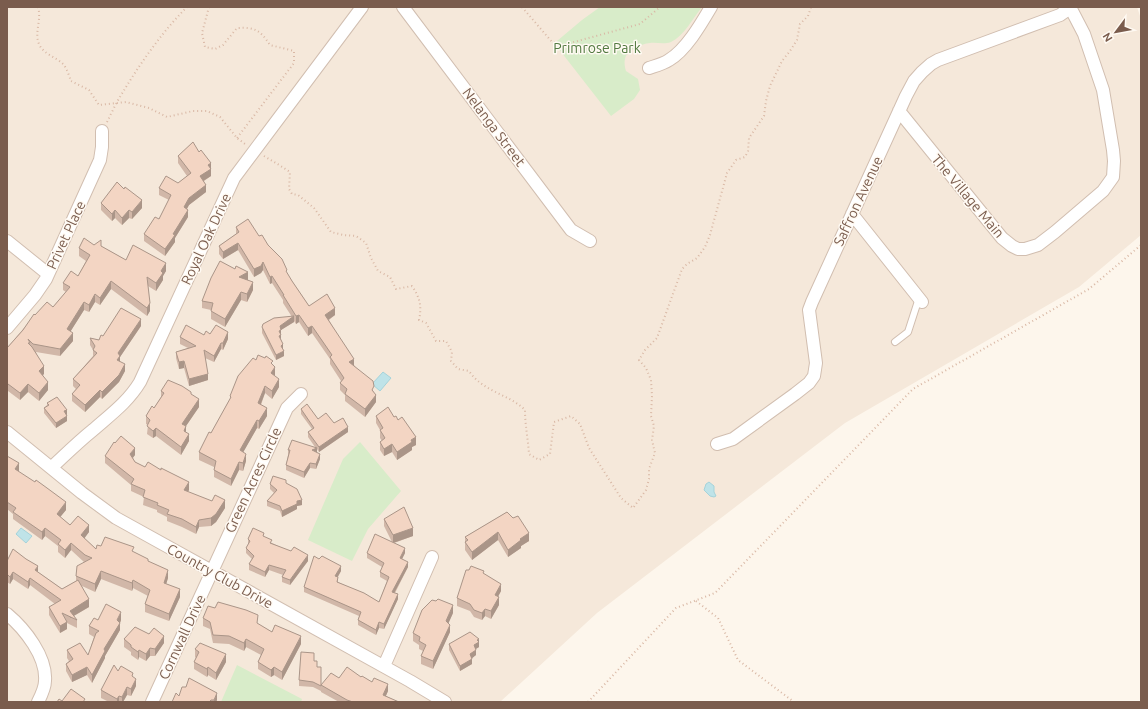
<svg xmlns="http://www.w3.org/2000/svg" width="1148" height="709" font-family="Ubuntu,sans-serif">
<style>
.residential{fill:#f5e8da}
.green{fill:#d8ecc9}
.water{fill:#bfe3e8;stroke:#a5d3da}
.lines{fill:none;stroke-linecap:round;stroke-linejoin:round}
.lane-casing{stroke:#d1beb0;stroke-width:8}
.street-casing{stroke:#d1beb0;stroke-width:14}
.path{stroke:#d9b8a5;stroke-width:2;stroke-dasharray:1 3;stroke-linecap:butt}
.lane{stroke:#fff;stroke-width:6}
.street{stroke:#fff;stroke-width:12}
.wall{fill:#d1b7a8}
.shaded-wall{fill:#aa9588}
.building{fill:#f3d5c3;stroke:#aa9588}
.labels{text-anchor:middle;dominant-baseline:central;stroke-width:3;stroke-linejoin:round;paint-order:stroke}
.park-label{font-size:14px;fill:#537a41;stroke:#fffaf3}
.street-label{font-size:14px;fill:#7a5c4d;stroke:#fffaf3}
</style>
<rect width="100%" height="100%" fill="#fdf6ec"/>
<path class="residential" d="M 7,7 L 1137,7 L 1141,19 L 1141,235 L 1079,287 L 845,423 L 597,613 L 500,702 L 7,702 Z"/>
<path class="green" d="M 600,7 L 702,7 C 693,18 684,36 671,42 C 663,45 657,42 650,43 C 641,44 627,50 625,59 C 624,63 625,68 626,71 L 638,79 L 640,90 L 634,99 L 611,116 L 558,48 L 557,41 L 582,20 Z
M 360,442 L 401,491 L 368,529 L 352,561 L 308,540 L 343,459 Z
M 237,665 L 302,699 L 301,702 L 221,702 Z"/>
<path class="water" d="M 383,372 L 391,378 L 380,391 L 372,384 Z
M 709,482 L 714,486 L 714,492 L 716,496 L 714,497 L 710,496 L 704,490 L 706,484 Z
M 21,528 L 32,536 L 26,543 L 16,534 Z"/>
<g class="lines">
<g class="lane-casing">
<path id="lane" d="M 895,342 L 908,332 L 919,298"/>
</g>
<g class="street-casing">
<path id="street" d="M 403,7 L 571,230 L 590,241
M 649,68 C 655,66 663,64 669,60 C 686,50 701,24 711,7
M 899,111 L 1002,238 L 1012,246 L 1018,249 L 1025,249 L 1038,245 L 1055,232 L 1103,191 L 1113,177 L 1114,161 L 1113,150 L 1103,90 L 1084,34 L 1070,7
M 852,214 L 922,302
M 7,241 L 48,274
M 7,328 L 35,295 L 46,279 L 100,160 L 102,147 L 102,131
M 7,432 L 82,493 L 116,518 L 410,681 L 445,702
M 717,444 L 733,439 L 795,394 L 809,383 L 814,376 L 816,363 L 809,310 L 812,302 L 906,96 L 914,81 L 922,72 L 931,64 L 938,60 L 1060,15 L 1070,8
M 51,468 C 65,455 78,442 93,430 C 110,415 128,402 140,382 L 234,178 L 362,7
M 7,614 C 25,629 47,657 45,681 C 45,688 41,696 38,702
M 384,666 L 432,557
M 152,702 L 287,408 L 301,394"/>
</g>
<path class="path" d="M 38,7 C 42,20 34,32 39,44 C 43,54 56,57 63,64 C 67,68 69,76 71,81 L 89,90 L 99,105 L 126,102 L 149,108 L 167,117 L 193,111 L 207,111 L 220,117 L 237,138 L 245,144
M 209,7 L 202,33 L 205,47 L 215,49 L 223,45 L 237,28 C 255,27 260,30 270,45 L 294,51 L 294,63 L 237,138
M 522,7 L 552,42 L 563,45 L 640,24 L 660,7
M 107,122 C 112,112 117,101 123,92 C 141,62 163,31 187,7
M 264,156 L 276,163 L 290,172 L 289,189 L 292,194 L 298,195 L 314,208 L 331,232 L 343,235 L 356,236 L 366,243 L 371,258 L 378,271 L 390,277 L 396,289 L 412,286 C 420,298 422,306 419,320 L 426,323 L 436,341 L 446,341 L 452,352 L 451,361 L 458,369 L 469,371 C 483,392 509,394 525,410 C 525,425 528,439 529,454 L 539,460 L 550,454 L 554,422 L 571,416 L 580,424 L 589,448 L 621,498 L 633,508 L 646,490 L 649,479 L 649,469 L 655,453 L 652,440 L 654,426 L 651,416 L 652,396 L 651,380 L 646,368 L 639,360 L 645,350 L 657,338 L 682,269 L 687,264 L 697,258 L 705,247 L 710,235 L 727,173 L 736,160 L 745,157 L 748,151 L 749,138 L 764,116 L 766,101 L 770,86 L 782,61 L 790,51 L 797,40 L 800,24 L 808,16 L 811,7
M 696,601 L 718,618 L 738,660 L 794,702
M 588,702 L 676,608 L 715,593 L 913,389 L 1089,289 L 1141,245"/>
<use href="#lane" class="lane"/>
<use href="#street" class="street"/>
</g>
<path class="wall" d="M 199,152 L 211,163 L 211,176 L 204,181 L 206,192 L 189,205 L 187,209 L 188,217 L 175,238 L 175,242 L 165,256 L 144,241 L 144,234 L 159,219 L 169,200 L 159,195 L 159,188 L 178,183 L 187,176 L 178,163 L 178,156 Z
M 101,203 L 142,208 L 132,219 L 129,218 L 122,225 L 115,218 L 112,221 L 101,210 Z
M 236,227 L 259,236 L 268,245 L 287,274 L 292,281 L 309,306 L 335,315 L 329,320 L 354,365 L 374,392 L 376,402 L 365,417 L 345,401 L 345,395 L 340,390 L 340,383 L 341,381 L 330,364 L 330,359 L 312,333 L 308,336 L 299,322 L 296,324 L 294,321 L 294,322 L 281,330 L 281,339 L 283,349 L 284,356 L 276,360 L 262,333 L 262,327 L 292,317 L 283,303 L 283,300 L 272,283 L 270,284 L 263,270 L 261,273 L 254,277 L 238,250 L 223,259 L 219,254 L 219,246 L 236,234 Z
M 94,245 L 101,246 L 126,260 L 166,271 L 163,276 L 163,280 L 156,291 L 148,286 L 150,311 L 147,316 L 111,289 L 100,305 L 95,302 L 89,312 L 84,310 L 70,332 L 73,341 L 60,356 L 36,352 L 44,374 L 43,375 L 48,390 L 39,401 L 28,392 L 20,400 L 8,391 L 7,348 L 35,315 L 53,307 L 66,292 L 63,290 L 63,283 L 78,276 L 86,261 L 79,256 L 79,248 Z
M 248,280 L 253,290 L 247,302 L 241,300 L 225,327 L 211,319 L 211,310 L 202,308 L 202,301 Z
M 141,326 L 120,357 L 120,361 L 125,371 L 119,382 L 102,399 L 100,397 L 85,412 L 72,401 L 72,394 L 76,389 L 73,386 L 73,379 L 93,356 L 93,350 L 90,345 L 90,338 L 99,340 L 103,336 Z
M 210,334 L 228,339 L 223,350 L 221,349 L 214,362 L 205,358 L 208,380 L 189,386 L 184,368 L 179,369 L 176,358 L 176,352 L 188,348 L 180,344 L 180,337 Z
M 256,360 L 273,365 L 275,375 L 274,376 L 279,387 L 272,399 L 265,393 L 261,405 L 267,416 L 259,429 L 257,428 L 243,452 L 246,461 L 243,471 L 239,470 L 231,486 L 214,477 L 214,467 L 199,460 L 199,452 L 211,433 L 230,399 L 230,396 Z
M 161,391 L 191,395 L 199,407 L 186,426 L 186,432 L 189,441 L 181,455 L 156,436 L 153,438 L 147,434 L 148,425 L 146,424 L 146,416 L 154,408 L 161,397 Z
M 47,403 L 67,410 L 67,421 L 56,428 L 44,413 L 44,408 L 47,405 Z
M 301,409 L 318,419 L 334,423 L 348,432 L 319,452 L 317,449 L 317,453 L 320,459 L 316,469 L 310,468 L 304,478 L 286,470 L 286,465 L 288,455 L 288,450 L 315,447 L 308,437 L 308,432 L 312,429 L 301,414 Z
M 376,416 L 394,417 L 416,445 L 412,447 L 412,450 L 397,460 L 392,452 L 384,456 L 380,450 L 380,442 L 382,441 L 380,438 L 380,430 L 376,423 Z
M 135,455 L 133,458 L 135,462 L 189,490 L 188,492 L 225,508 L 216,522 L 211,526 L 199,527 L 196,534 L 182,527 L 167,521 L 167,517 L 157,512 L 157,510 L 143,505 L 144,497 L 131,491 L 131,485 L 105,463 L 105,456 Z
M 7,456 L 18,471 L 66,510 L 60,517 L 70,525 L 89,532 L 84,538 L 96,549 L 101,546 L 134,552 L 148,561 L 168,578 L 166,584 L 180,597 L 169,621 L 145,612 L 145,604 L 148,596 L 133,588 L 132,591 L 101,579 L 95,592 L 82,586 L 89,607 L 74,616 L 77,620 L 77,628 L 67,623 L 67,629 L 60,633 L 49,615 L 49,607 L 55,604 L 30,585 L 28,589 L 13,579 L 10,584 L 7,582 L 7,561 L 38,572 L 62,589 L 76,581 L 76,576 L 84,562 L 71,550 L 65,558 L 58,552 L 58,546 L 45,536 L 42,540 L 13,519 L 13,514 L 7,509 Z
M 270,484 L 286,484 L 302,505 L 297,506 L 297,509 L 282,517 L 280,511 L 267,506 L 267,501 L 274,493 L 270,489 Z
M 507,512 L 529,541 L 521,546 L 521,548 L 508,557 L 498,540 L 472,560 L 465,550 L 465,537 Z
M 384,519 L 413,536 L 394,543 L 405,553 L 402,559 L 408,567 L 395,593 L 398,599 L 384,629 L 379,628 L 376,635 L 358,625 L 358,620 L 359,616 L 304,592 L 304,587 L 319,559 L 341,571 L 338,577 L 338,582 L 379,602 L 387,581 L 380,577 L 380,572 L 382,567 L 367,558 L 367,553 L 392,542 L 384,526 Z
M 264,537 L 272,543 L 308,561 L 290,585 L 282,582 L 282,577 L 283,575 L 269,570 L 265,577 L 249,570 L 249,564 L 252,559 L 246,553 L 246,548 L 248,545 L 248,539 Z
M 484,574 L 501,591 L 498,597 L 499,605 L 491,619 L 485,616 L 482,620 L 474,617 L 470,611 L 457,606 L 457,598 Z
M 453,613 L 448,623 L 450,632 L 433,669 L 421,664 L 421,656 L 423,651 L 419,649 L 419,645 L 413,641 L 413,633 Z
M 203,618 L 258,624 L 272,632 L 301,644 L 282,680 L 274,675 L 271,677 L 258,669 L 258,662 L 261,655 L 246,647 L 244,651 L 229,644 L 213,643 L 210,629 L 203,626 Z
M 98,620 L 121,620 L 120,623 L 120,630 L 105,656 L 105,658 L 92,683 L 87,675 L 72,682 L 66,671 L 66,664 L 69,661 L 67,658 L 67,650 L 88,655 L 94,637 L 89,634 L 89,626 Z
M 124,639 L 164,643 L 155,656 L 150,656 L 146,661 L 139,657 L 138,660 L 131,655 L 131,652 L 124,647 Z
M 449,644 L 479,644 L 479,647 L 476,649 L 476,655 L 471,658 L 472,664 L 460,671 L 449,650 Z
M 195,649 L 226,662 L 216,680 L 208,675 L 207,677 L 194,669 L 194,662 L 196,658 L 195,657 Z
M 314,661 L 317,667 L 321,667 L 321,691 L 313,687 L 299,686 L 299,680 Z
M 118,671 L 133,677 L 136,686 L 131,696 L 127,695 L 123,702 L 109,702 L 101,698 L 101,690 Z
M 361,677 L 388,691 L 386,696 L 399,702 L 339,702 L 321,692 L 321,685 L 339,678 Z
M 179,696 L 217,700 L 216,702 L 172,702 Z"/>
<path class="shaded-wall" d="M 211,163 L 211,176 L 200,183 L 200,176 L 208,165 Z
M 206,185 L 206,192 L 189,205 L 184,214 L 184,207 L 189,198 Z
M 142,200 L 142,208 L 132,219 L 132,212 Z
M 115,210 L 115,218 L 112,221 L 112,214 Z
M 129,210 L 129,218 L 122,225 L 122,218 Z
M 188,210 L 188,217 L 175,238 L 175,242 L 165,256 L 165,249 L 173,234 Z
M 238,243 L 238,250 L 223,259 L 223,252 Z
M 263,262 L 263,270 L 261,273 L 254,277 L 254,269 Z
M 166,263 L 166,271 L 163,276 L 163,280 L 156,291 L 156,283 L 161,271 Z
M 248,272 L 248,280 L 239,285 L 239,277 Z
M 272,276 L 272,283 L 270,284 L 270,277 Z
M 111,281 L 111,289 L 100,305 L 100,298 Z
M 253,282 L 253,290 L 247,302 L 247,294 Z
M 241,292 L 241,300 L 225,327 L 225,319 Z
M 95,294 L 95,302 L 89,312 L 89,305 Z
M 84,302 L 84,310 L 67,337 L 67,329 Z
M 150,303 L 150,311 L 147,316 L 147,308 Z
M 335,308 L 335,315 L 325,322 L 325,315 Z
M 299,315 L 299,322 L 296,324 L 296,316 Z
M 294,316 L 294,322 L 281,330 L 281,340 L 279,336 L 280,326 Z
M 141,319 L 141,326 L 120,357 L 120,363 L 117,367 L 118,353 Z
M 312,326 L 312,333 L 308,336 L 308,328 Z
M 228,332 L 228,339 L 223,350 L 223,343 Z
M 73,333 L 73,341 L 60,356 L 60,349 Z
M 221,343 L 221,349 L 214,362 L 214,356 Z
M 283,344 L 283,349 L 281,351 L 281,346 Z
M 284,351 L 284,356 L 276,360 L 276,355 Z
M 354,359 L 354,366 L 349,362 Z
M 184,361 L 184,368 L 179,369 L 179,362 Z
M 125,364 L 125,371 L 119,382 L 102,399 L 102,392 Z
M 44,366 L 44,374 L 39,378 L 39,371 Z
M 275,367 L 275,375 L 271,381 L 271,373 Z
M 208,374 L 208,380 L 189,386 L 189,379 Z
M 279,379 L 279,387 L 272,399 L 272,391 Z
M 48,382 L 48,390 L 39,401 L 39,393 Z
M 8,384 L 8,391 L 7,393 L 7,386 Z
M 28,384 L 28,392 L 20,400 L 20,393 Z
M 265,386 L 265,393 L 258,411 L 258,403 Z
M 100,390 L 100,397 L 85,412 L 85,405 Z
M 376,395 L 376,402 L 365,417 L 365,409 Z
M 199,399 L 199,407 L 186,426 L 186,433 L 184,439 L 182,424 Z
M 267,408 L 267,416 L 259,429 L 259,421 Z
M 67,410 L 67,416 L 64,411 Z
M 67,416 L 67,421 L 56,428 L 56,423 Z
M 257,420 L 257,428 L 240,458 L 240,450 Z
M 348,427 L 348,432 L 319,452 L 319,447 Z
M 156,428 L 156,436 L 153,438 L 153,431 Z
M 189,434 L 189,441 L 181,455 L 181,447 Z
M 416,437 L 416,445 L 412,447 L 412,450 L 397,460 L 397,452 L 411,440 Z
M 392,444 L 392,452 L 384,456 L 384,449 Z
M 135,448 L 135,455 L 130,461 L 130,454 Z
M 317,448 L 317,453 L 312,450 Z
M 246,454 L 246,461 L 243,471 L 243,463 Z
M 320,454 L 320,459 L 316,469 L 316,464 Z
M 239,462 L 239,470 L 231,486 L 231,479 Z
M 19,463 L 19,471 L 15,477 L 15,469 Z
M 310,463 L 310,468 L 304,478 L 304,472 Z
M 189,482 L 189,490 L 184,498 L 184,490 Z
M 225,500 L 225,508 L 216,522 L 211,526 L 211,518 Z
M 302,500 L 302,505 L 297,506 L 297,509 L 282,517 L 282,511 L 297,501 Z
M 66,502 L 66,510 L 57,521 L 57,514 Z
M 199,520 L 199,527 L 196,534 L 196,527 Z
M 89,525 L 89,532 L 81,543 L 81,535 Z
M 45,528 L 45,536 L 42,540 L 42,532 Z
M 413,528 L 413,536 L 393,543 L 393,535 Z
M 498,532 L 498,540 L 472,560 L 472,552 Z
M 529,533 L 529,541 L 521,546 L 521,548 L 508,557 L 508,550 L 520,539 Z
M 71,543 L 71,550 L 65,558 L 65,550 Z
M 405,548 L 405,553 L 400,563 L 400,558 Z
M 308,555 L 308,561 L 290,585 L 290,580 Z
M 408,562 L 408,567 L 392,597 L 392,592 Z
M 269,565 L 269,570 L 265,577 L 265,572 Z
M 38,566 L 38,573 L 35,570 Z
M 341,566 L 341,571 L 335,581 L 335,576 Z
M 168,570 L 168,578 L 164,591 L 164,583 Z
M 101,571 L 101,579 L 95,592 L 95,584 Z
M 13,572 L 13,579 L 10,584 L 10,577 Z
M 30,578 L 30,585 L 28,589 L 28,582 Z
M 133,580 L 133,588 L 132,591 L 132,583 Z
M 501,584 L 501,591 L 495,602 L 495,595 Z
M 180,589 L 180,597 L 169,621 L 169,614 Z
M 398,594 L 398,599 L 384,629 L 384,624 Z
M 499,597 L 499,605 L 491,619 L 491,611 Z
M 89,599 L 89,607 L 70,618 L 70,611 Z
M 453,605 L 453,613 L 446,629 L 446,621 Z
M 485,609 L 485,616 L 482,620 L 482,613 Z
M 121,612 L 121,620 L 120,623 L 120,630 L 105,656 L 105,658 L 92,683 L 92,675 L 104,649 L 117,620 Z
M 67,622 L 67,629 L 60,633 L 60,626 Z
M 379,622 L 379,628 L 376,635 L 376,630 Z
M 450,625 L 450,632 L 433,669 L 433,661 Z
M 164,636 L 164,643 L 155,656 L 155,649 Z
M 301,636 L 301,644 L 282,680 L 282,672 Z
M 246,639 L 246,647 L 244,651 L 244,643 Z
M 479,639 L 479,647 L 474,650 L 474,645 L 477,640 Z
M 150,648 L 150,656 L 146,661 L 146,654 Z
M 139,650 L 139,657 L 138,660 L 138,652 Z
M 476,650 L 476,655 L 470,660 L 470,654 Z
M 226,654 L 226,662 L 216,680 L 216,673 Z
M 472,659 L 472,664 L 460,671 L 460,666 Z
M 87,667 L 87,675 L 72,682 L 72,675 Z
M 208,667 L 208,675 L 207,677 L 207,669 Z
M 274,667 L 274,675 L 271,677 L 271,670 Z
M 136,679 L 136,686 L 131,696 L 131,689 Z
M 388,684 L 388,691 L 383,702 L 383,695 Z
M 127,687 L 127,695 L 123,702 L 122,702 L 122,697 Z
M 217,693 L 217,700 L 216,702 L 214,702 L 214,700 Z
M 119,696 L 119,702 L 117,702 L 117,699 Z"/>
<path class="building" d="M 193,142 L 199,152 L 201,150 L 211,163 L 208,165 L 211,169 L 200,176 L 206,185 L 189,198 L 184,207 L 188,210 L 173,234 L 175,235 L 165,249 L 144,234 L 155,217 L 159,219 L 171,195 L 159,188 L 166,176 L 178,183 L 191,173 L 178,156 Z
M 117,182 L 124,189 L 125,187 L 142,200 L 132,212 L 129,210 L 122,218 L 115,210 L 112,214 L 101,203 Z
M 248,219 L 259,236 L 262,235 L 268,245 L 282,259 L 287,270 L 286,271 L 292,281 L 309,306 L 327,294 L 335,308 L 325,315 L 354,359 L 349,362 L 373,381 L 374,386 L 372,390 L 376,395 L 365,409 L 345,394 L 347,389 L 340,383 L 344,378 L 330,357 L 332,355 L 312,326 L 308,328 L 299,315 L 296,316 L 283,295 L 284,295 L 272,276 L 270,277 L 263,262 L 261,266 L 254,269 L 238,243 L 223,252 L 219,246 L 239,232 L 236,227 Z
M 84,238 L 94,245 L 101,240 L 101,246 L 126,260 L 133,245 L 166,263 L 161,271 L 163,273 L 156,283 L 147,277 L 150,303 L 147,308 L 111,281 L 100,298 L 95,294 L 89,305 L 84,302 L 67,329 L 73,333 L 60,349 L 33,344 L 28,339 L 30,343 L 28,343 L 32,347 L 44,366 L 39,371 L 48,382 L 39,393 L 28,384 L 20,393 L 8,384 L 7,386 L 7,348 L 23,330 L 34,314 L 35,315 L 47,302 L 53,307 L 70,287 L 63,283 L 71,271 L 78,276 L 90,255 L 79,248 Z
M 220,261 L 235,269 L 236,266 L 248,272 L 239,277 L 253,282 L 247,294 L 241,292 L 225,319 L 211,311 L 213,303 L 202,301 L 211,278 Z
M 121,308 L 141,319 L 118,353 L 120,356 L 117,360 L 125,364 L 119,375 L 102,392 L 100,390 L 85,405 L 72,394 L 80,385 L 73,379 L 97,353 L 93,350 L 95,346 L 90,338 L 99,340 L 101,335 L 103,336 Z
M 294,316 L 280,326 L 281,330 L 279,331 L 281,335 L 279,336 L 283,344 L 281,346 L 284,351 L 276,355 L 262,327 L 263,324 L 274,318 Z
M 186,325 L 204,335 L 206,331 L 210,334 L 216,325 L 228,332 L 223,343 L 221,343 L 214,356 L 204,350 L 208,374 L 189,379 L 184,361 L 179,362 L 176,352 L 196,346 L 180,337 Z
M 258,355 L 265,358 L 266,356 L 273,361 L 271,363 L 275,367 L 271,373 L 279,379 L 272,391 L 265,386 L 258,403 L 267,408 L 259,421 L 257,420 L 240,450 L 246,454 L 243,463 L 239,462 L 231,479 L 214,470 L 216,461 L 199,452 L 209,432 L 211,433 L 231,397 L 230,396 L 238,376 L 253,358 L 256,360 Z
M 168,380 L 182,386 L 191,392 L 191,394 L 199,399 L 182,424 L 186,426 L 184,431 L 189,434 L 181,447 L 156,428 L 153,431 L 147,426 L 150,420 L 146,416 L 152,406 L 154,408 L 164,393 L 161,391 Z
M 57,397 L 67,410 L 64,411 L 67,416 L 56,423 L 44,408 L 49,405 L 47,403 Z
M 307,404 L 318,419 L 326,413 L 334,423 L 343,418 L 348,427 L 319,447 L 308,432 L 314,428 L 301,409 Z
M 388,407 L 394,417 L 396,416 L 398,420 L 402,417 L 416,437 L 411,440 L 412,442 L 397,452 L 392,444 L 384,449 L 380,442 L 385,438 L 380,430 L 383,428 L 376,416 Z
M 121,436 L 135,448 L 130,454 L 135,462 L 145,467 L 148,462 L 161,470 L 161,468 L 189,482 L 184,490 L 212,501 L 215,495 L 225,500 L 216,514 L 211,518 L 199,520 L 196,527 L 182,519 L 167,514 L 169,510 L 157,505 L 158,503 L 143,497 L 145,490 L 131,484 L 134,479 L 105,456 L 114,442 L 115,443 Z
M 292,440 L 317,448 L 312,450 L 320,454 L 316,464 L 310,463 L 304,472 L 286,465 L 290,450 L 288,450 Z
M 7,456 L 19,463 L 15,469 L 35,482 L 36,480 L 47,488 L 66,502 L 57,514 L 70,525 L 78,516 L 89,525 L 81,535 L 96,549 L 97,545 L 101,546 L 105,537 L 134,547 L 132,551 L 148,559 L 148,561 L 168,570 L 164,583 L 180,589 L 169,614 L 145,604 L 150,590 L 133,580 L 132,583 L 101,571 L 95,584 L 76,576 L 77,566 L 92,558 L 85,555 L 71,543 L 65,550 L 58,544 L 61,540 L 45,528 L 42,532 L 13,512 L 16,508 L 7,502 Z
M 273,476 L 286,480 L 286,483 L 297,489 L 302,500 L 297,501 L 297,504 L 282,511 L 280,506 L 267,501 L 277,490 L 270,484 Z
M 404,507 L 413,528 L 393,535 L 384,519 Z
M 507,512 L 513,518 L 518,516 L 529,533 L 520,539 L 521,540 L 508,550 L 498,532 L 472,552 L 465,542 L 468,540 L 465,537 Z
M 253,528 L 264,533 L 263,536 L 272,540 L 270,543 L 291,551 L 294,547 L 308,555 L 290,580 L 282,577 L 286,570 L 269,565 L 265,572 L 249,564 L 254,556 L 246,548 L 250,541 L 248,539 Z
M 375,534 L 405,548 L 400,558 L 408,562 L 392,592 L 398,594 L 384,624 L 379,622 L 376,630 L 358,620 L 361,612 L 304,587 L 314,556 L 319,559 L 322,556 L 341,566 L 335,576 L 338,577 L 337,582 L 364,593 L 379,602 L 389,577 L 380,572 L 384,563 L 367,553 Z
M 13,549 L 26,559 L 38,566 L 35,570 L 62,589 L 78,580 L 89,599 L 70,611 L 77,620 L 62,613 L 67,622 L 60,626 L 49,607 L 61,600 L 30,578 L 28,582 L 13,572 L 10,577 L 7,574 L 7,561 Z
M 471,566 L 484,571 L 483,573 L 501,584 L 495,595 L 499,597 L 491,611 L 485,609 L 482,613 L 474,610 L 470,604 L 457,598 L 466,570 L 469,570 Z
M 438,599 L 453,605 L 446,621 L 450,625 L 433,661 L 421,656 L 426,645 L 419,641 L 420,637 L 413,633 L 422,610 L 432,600 L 436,601 Z
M 218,602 L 246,610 L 258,615 L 257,623 L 272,632 L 275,625 L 301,636 L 282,672 L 274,667 L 271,670 L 258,662 L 264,649 L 246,639 L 244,643 L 229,636 L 213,635 L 210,622 L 203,618 L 208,606 L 215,608 Z
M 106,604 L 121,612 L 117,620 L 120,623 L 104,649 L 105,651 L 92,675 L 87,667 L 72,675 L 66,664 L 73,659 L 67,650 L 80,643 L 88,655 L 96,633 L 99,631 L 89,626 L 94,618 L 98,620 Z
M 135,627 L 149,634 L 154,628 L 164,636 L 155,649 L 150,648 L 146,654 L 139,650 L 138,652 L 131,647 L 131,645 L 124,639 Z
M 470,632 L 479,639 L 477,640 L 479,642 L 474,645 L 476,650 L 470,654 L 472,659 L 460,666 L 449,644 Z
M 200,643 L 226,654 L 216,673 L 208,667 L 207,669 L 194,662 L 199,652 L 195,649 Z
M 301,652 L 314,653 L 314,661 L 317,661 L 317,667 L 321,667 L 321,686 L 313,682 L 299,680 Z
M 114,665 L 118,671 L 121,666 L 133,673 L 132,676 L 136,679 L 131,689 L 127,687 L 122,697 L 119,696 L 117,699 L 101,690 Z
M 347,667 L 361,677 L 362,676 L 372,682 L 374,678 L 388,684 L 383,695 L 399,702 L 353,702 L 347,700 L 321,685 L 331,673 L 339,678 Z
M 189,678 L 217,693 L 214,700 L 211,700 L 209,702 L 172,702 L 176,693 L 179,696 L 182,687 L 186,687 Z
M 71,689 L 85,699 L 83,702 L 57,702 L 59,699 L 62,701 Z"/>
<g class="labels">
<g class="park-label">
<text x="597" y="48">Primrose Park</text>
</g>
<g class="street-label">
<text transform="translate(494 127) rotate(53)">Nelanga Street</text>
<text transform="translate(968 196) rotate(50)">The Village Main</text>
<text transform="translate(858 201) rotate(-65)">Saffron Avenue</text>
<text transform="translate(66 235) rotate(-65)">Privet Place</text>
<text transform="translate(206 239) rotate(-65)">Royal Oak Drive</text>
<text transform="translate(253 480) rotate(-65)">Green Acres Circle</text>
<text transform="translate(220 576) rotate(29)">Country Club Drive</text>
<text transform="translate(182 637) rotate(-65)">Cornwall Drive</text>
</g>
</g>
<rect width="1148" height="709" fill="none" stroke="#7a5c4d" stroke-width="16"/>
<g transform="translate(1116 32) rotate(238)" stroke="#fffaf3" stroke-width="3" paint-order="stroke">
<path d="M0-3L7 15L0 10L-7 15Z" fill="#7a5c4d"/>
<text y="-6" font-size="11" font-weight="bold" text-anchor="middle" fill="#7a5c4d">N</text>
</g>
</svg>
